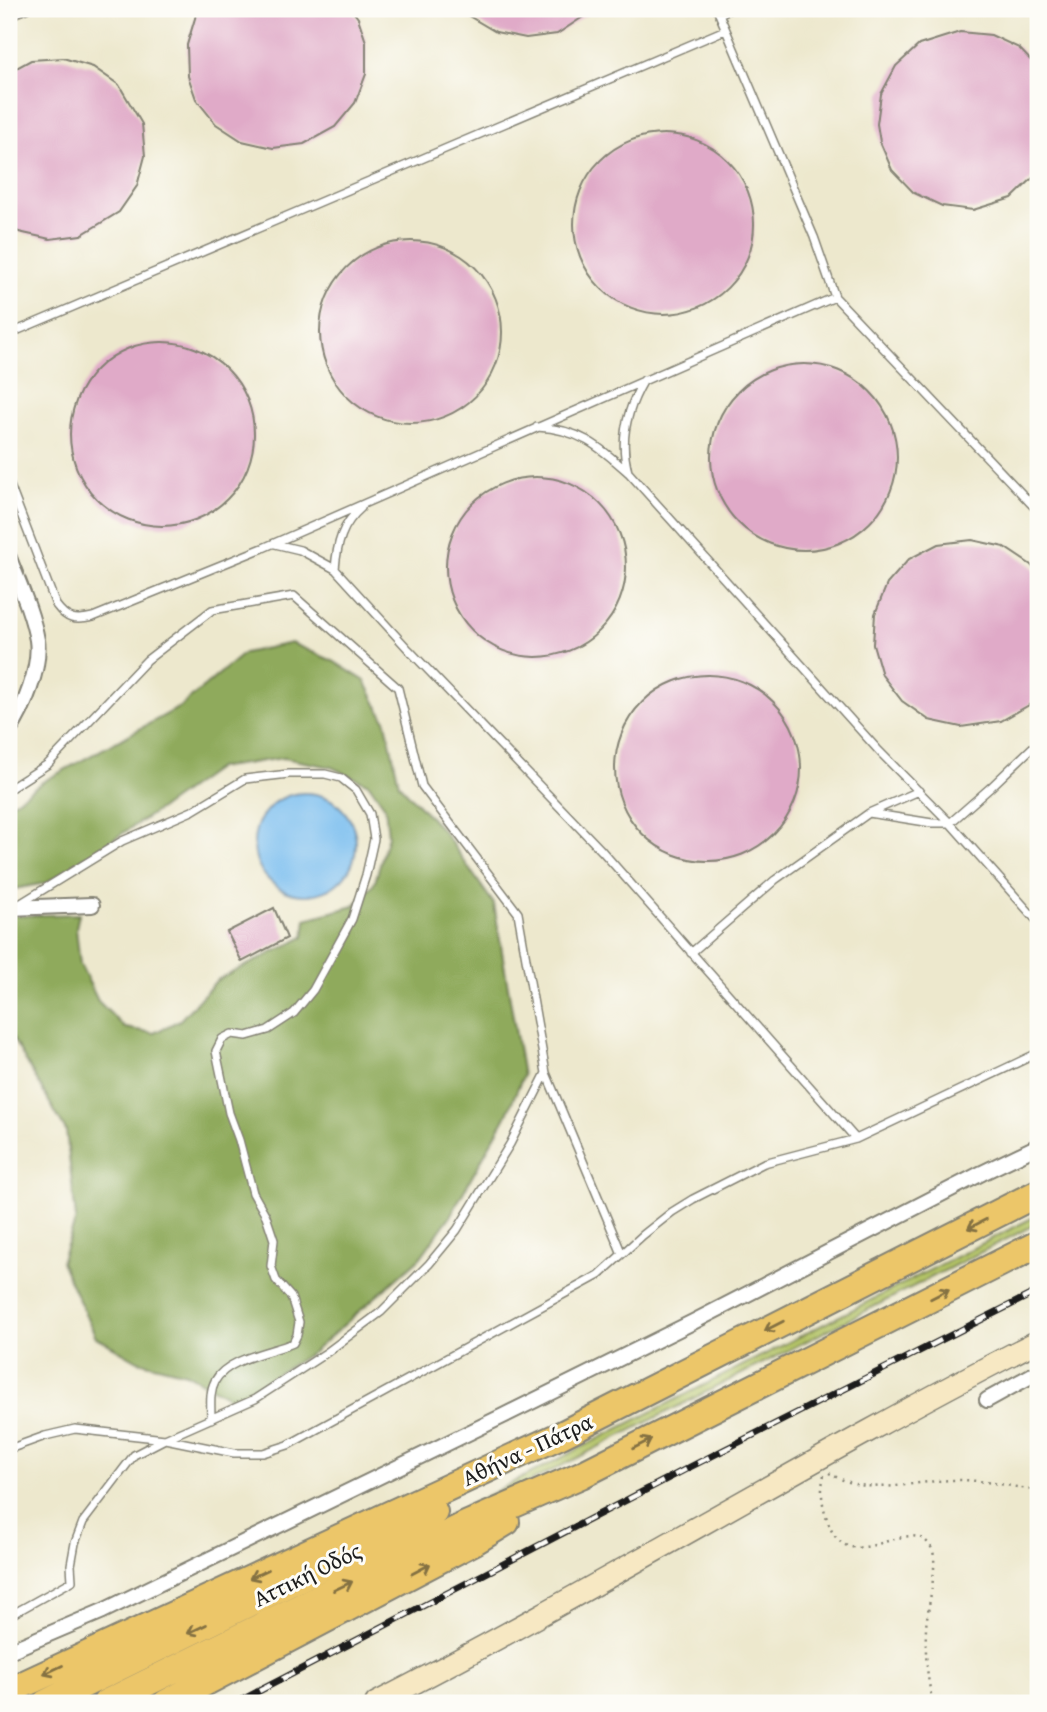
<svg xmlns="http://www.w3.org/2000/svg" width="1047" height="1712" font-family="'Gentium Book Plus',serif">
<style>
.green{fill:#b4c467;stroke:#687042;stroke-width:2}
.forest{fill:#8faa5c;stroke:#56633c;stroke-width:2}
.water{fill:#79bdef;stroke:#4a6c86;stroke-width:2}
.building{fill:#e0aac8}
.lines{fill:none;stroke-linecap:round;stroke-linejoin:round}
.lane-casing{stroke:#848274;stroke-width:10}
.street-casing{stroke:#848274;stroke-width:18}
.secondary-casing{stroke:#848274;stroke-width:24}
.highway-casing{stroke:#848274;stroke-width:30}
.path{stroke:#848274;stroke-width:2.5;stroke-dasharray:2 5;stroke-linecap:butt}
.lane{stroke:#fff;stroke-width:7}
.street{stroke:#fff;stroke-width:14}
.secondary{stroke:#f7e8c3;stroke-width:21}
.highway{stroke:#ecc669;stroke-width:26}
.rail-casing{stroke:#1c1c1c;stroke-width:7}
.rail{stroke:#fdfcf7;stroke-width:4.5;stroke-dasharray:13;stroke-linecap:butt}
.oneway{stroke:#847142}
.labels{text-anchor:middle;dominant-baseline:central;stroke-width:6;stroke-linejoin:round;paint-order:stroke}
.street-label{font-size:23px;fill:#1c1c1c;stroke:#fdfcf7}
</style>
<rect width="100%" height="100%" fill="#fdfcf7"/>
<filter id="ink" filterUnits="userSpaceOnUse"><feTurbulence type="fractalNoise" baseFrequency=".0143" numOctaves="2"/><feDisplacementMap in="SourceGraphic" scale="14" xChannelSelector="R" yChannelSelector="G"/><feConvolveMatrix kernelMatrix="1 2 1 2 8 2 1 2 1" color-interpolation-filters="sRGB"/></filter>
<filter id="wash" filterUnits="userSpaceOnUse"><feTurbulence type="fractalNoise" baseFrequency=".00686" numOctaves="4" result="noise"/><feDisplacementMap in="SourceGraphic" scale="28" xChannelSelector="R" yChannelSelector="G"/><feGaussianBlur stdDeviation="1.57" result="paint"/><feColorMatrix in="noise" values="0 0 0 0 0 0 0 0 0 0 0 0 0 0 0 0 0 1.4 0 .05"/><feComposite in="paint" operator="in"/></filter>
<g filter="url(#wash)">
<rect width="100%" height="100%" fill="#ede8cd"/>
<path class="green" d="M 1038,1215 L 1038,1223 L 463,1516 L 82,1703 L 64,1703 L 459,1510 Z"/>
<path class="forest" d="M 291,643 L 333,661 L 365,681 L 386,722 L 399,784 L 443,831 L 494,904 L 523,1076 L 506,1116 L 449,1218 L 420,1258 L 313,1352 L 234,1400 L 186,1373 L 138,1361 L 96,1337 L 61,1262 L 76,1219 L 66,1131 L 9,1032 L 9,916 L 79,914 L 76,928 L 80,964 L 98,1001 L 125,1028 L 154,1033 L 180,1020 L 217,980 L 304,937 L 306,919 L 354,906 L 375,882 L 388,835 L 385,807 L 369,784 L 331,767 L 283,758 L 218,768 L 163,807 L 46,883 L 9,890 L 9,805 L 44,781 L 180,707 L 244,653 Z"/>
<path class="water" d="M254 844a51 51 0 1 1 102 0a51 51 0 1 1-102 0Z"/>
<g id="blocks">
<path class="building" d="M 201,9 L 351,9 L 358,18 L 366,42 L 366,74 L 355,103 L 335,127 L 304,144 L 273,148 L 242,141 L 216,124 L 196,99 L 188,76 L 187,45 L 196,15 Z
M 457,9 L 595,9 L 557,34 L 526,38 L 496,32 Z
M 960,32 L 991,35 L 1019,48 L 1038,68 L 1038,173 L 1012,198 L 973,210 L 942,206 L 914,193 L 892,170 L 880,142 L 877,124 L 881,94 L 896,66 L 919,45 Z
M 63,58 L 93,67 L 119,85 L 142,124 L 145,156 L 137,186 L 119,212 L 81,235 L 50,239 L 19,232 L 9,226 L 9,72 L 31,60 Z
M574 224a90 90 0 1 1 180 0a90 90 0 1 1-180 0Z
M320 332a91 91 0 1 1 182 0a91 91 0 1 1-182 0Z
M70 434a92 92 0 1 1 184 0a92 92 0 1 1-184 0Z
M711 457a93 93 0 1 1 186 0a93 93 0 1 1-186 0Z
M446 567a90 90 0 1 1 180 0a90 90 0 1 1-180 0Z
M 972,540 L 1004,547 L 1031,565 L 1038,574 L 1038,693 L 1029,705 L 1001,721 L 961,727 L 929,720 L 902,701 L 882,675 L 873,644 L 875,614 L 887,584 L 909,559 L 938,544 Z
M615 768a93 93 0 1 1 186 0a93 93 0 1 1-186 0Z
M 274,908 L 287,938 L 242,962 L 227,932 Z"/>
</g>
</g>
<g filter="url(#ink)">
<use href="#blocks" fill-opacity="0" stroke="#848274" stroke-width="2"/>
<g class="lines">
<g class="lane-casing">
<path id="lane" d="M 717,9 L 814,237 L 835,297 L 1038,511
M 719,14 L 730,9
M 9,16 L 26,9
M 9,334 L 725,30
M 537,427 C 579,429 599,446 629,473 L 879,751 L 950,823 L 1038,922
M 628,472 C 619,440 627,409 644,380
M 9,483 L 56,605 C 67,620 75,621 93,617 L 263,548 L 835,297
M 275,544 L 300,550 L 335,569 L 409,650 L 602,851 L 856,1139
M 335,569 C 337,544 342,524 361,508
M 9,789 L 48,764 L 147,660 L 212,610 L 294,596 L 398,688 L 422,786 L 518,913 L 546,1073 L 622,1254
M 869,813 L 932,823 L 950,823 L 991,787 L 1038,742
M 18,905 L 122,841 L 192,811 L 245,779 L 289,774 L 325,774 L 341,778 L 356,790 L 370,814 L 374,839 L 366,875 L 352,919 L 313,990 L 294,1013 L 268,1030 L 247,1036 L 232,1034 L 222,1039 L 216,1051 L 229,1113 L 239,1140 L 253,1193 L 266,1216 L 274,1240 L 271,1266 L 276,1280 L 291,1297 L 299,1322 L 297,1335 L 293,1343 C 272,1352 227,1358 215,1381 C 209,1392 211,1406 211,1419
M 691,953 L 775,880 L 869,813 L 919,791
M 9,1449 L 45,1436 L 75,1429 L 165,1439 L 234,1453 L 263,1453 L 288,1445 L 599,1275 L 643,1235 L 672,1212 L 693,1199 L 764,1163 L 856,1139 L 1038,1053
M 9,1616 L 72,1581 L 71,1565 L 75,1543 L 83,1522 L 134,1455 L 165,1439 L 255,1399 L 326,1353 L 381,1312 L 429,1264 L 457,1230 L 510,1144 L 546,1073"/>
</g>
<g class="street-casing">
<path id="street" d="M 9,558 C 19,584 32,612 37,640 C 41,667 24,709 9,731
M 9,908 L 92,905
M 987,1400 L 1038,1372
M 9,1651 L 103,1611 L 499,1418 L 693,1322 L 982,1173 L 1038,1146"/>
</g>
<g class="secondary-casing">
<path id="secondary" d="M 376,1703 C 600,1588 814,1455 1038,1341"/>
</g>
<g class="highway-casing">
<path id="highway" d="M 9,1691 L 561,1435 L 1038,1193
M 46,1703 L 434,1512
M 106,1703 L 466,1525 L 581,1475 L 1038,1244
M 166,1703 L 475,1541 L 506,1522"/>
</g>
<path class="path" d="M 829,1473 C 873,1499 910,1480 957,1480 C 984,1480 1011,1486 1038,1491
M 824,1475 C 820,1492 822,1505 828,1522 C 849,1584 911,1508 932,1549 C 939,1563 927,1609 926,1628 C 925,1653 927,1679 933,1703"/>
<use href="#lane" class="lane"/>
<use href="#street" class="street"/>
<use href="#secondary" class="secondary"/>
<use href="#highway" class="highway"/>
<g class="rail-casing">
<path id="rail" d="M 236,1703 L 690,1467 L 1038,1291"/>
</g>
<use href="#rail" class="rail"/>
</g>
<defs><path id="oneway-shaft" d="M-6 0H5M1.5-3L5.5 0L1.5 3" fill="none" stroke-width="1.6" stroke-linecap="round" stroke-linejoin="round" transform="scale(1.75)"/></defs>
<g class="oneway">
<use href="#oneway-shaft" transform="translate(977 1224) rotate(153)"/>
<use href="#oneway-shaft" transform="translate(940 1294) rotate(-27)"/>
<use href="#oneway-shaft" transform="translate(774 1326) rotate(153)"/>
<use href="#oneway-shaft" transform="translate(642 1444) rotate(-27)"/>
<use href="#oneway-shaft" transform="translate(421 1569) rotate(-28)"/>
<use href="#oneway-shaft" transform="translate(259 1574) rotate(155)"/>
<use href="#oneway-shaft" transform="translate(343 1586) rotate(-26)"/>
<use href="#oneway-shaft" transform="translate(197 1629) rotate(154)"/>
<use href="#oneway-shaft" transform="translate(53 1670) rotate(155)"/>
</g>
</g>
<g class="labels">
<g class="street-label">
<text transform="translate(527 1449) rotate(-25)">Αθήνα - Πάτρα</text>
<text transform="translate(307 1574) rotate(-26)">Αττική Οδός</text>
</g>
</g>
<rect width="1047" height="1712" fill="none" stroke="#fdfcf7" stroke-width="35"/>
</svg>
